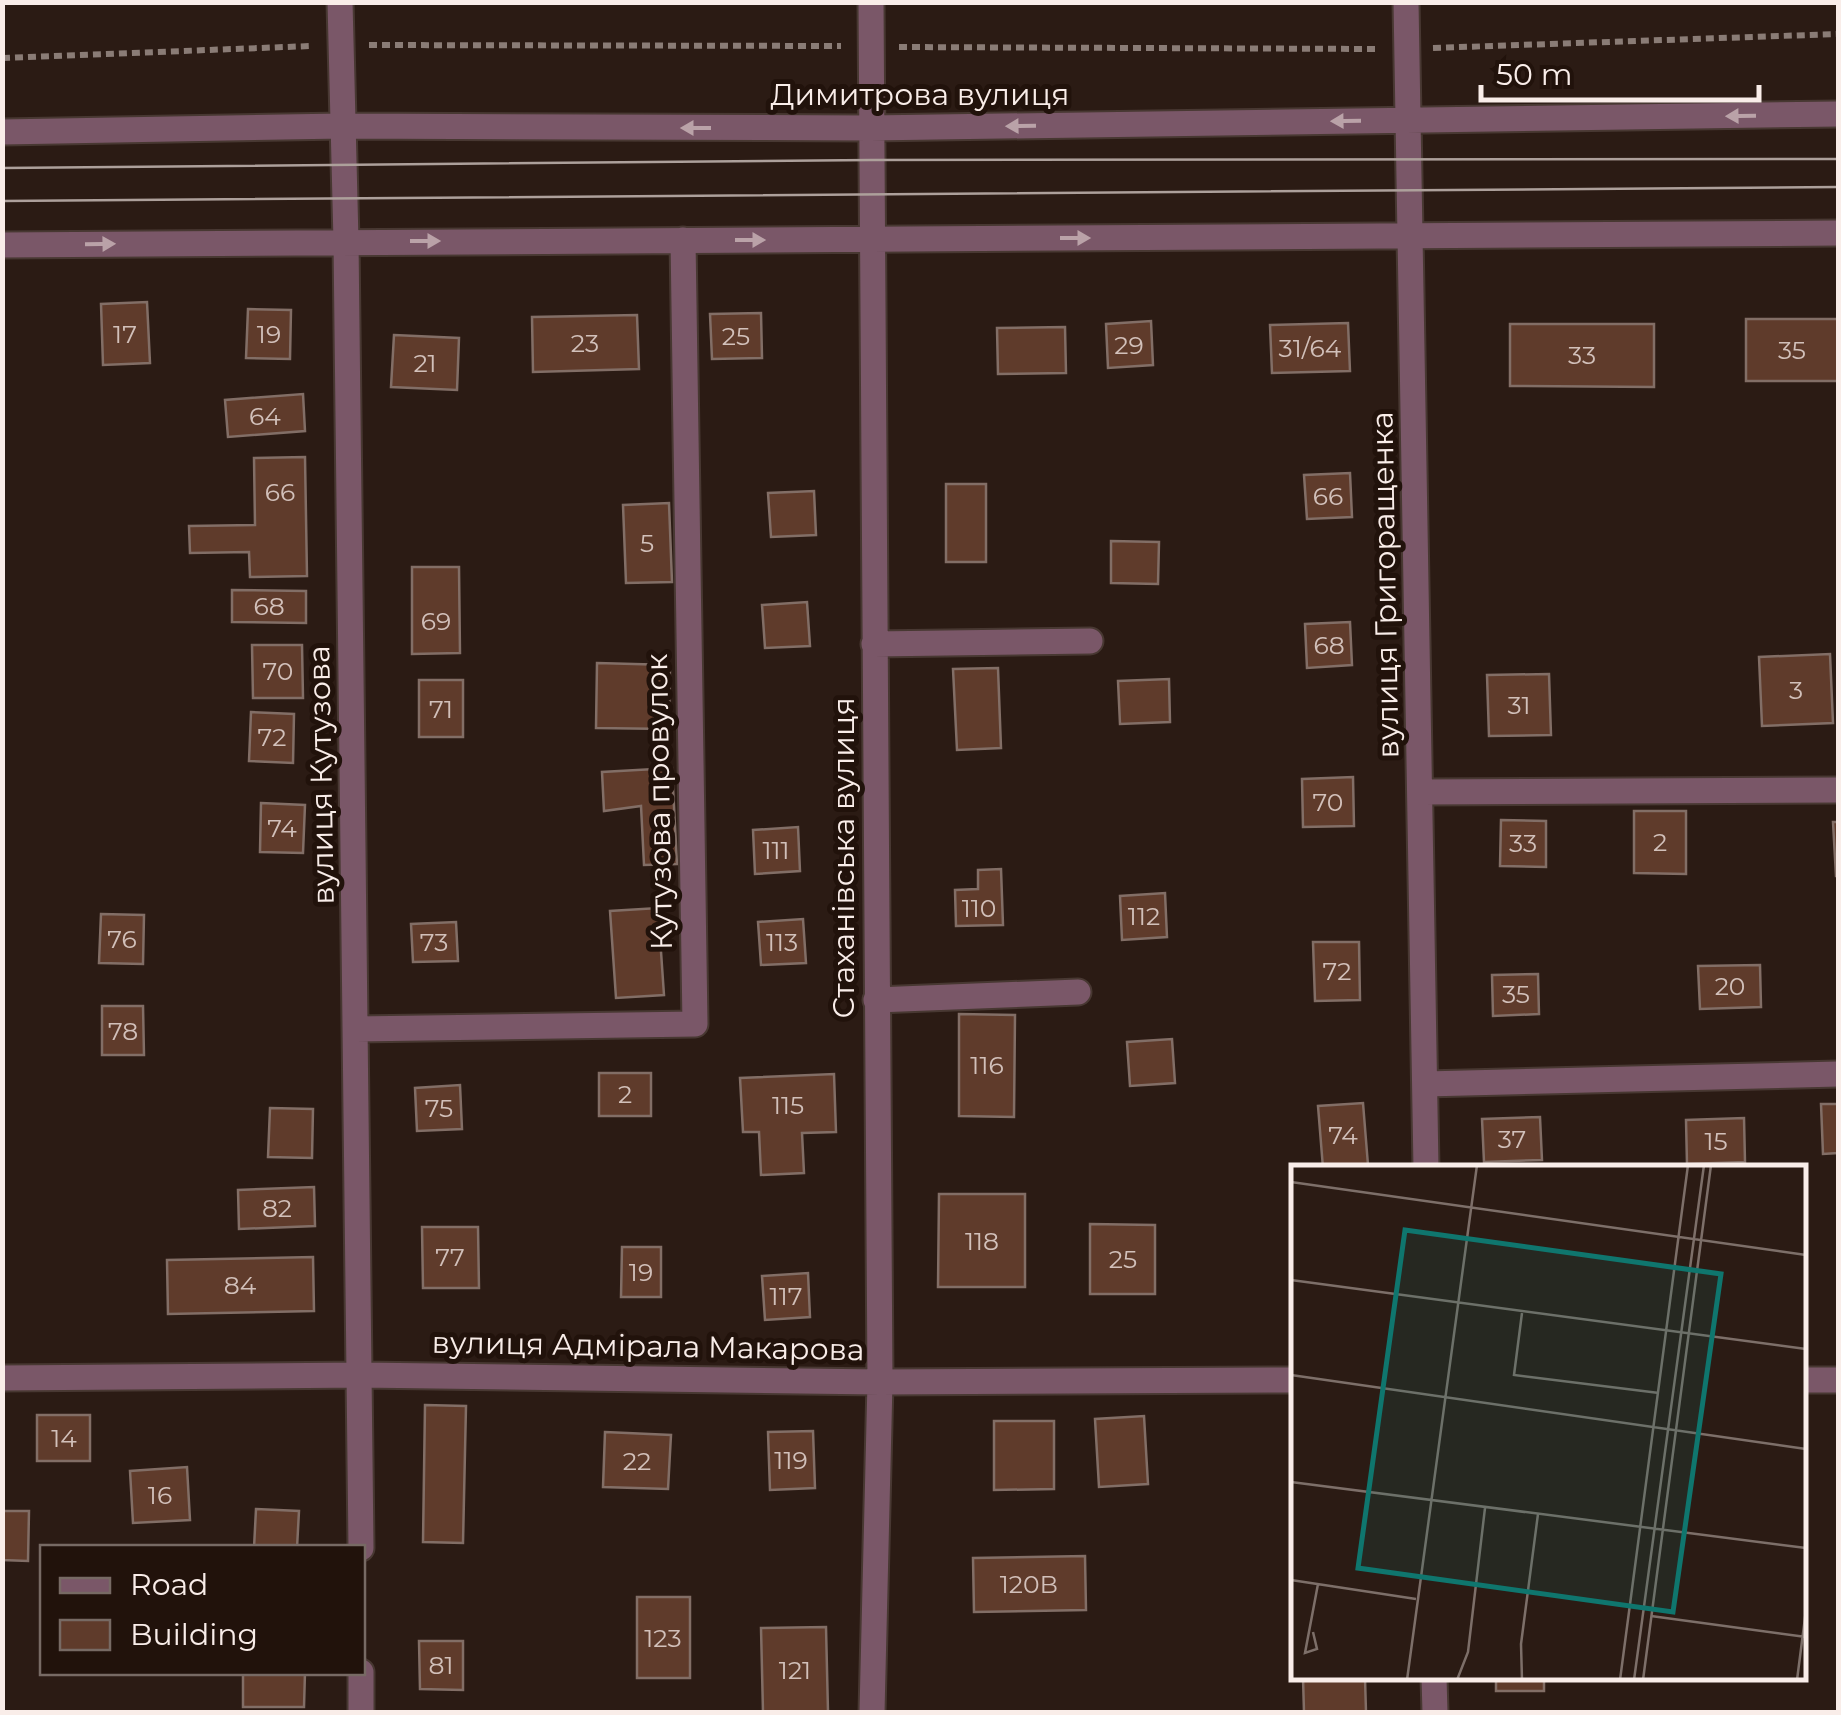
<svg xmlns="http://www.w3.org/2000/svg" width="1841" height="1715" font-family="Montserrat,sans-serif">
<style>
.building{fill:#5f3b2b;stroke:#826e66;stroke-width:2.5}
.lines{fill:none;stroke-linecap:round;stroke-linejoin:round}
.minor-casing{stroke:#483832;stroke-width:29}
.path{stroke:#8a7c76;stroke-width:6;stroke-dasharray:8 5;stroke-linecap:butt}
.minor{stroke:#7a5768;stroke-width:25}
.tram{stroke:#ada09b;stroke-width:2.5}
.oneway{fill:#baa2a8}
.labels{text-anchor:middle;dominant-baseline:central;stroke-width:10;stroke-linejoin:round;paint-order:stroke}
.number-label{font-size:25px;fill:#d2c0ba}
.street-label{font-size:30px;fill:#f9ede9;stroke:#21120b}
.inset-road{fill:none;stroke:#7d6f69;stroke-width:2.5}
.view{fill:#0f766e;fill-opacity:0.15;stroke:#0f766e;stroke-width:5}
.inset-edge{fill:none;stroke:#f9ede9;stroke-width:5}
</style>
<rect width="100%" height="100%" fill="#2b1b14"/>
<path class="building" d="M 147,302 L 150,363 L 103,365 L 101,304 Z
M 248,309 L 291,310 L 290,359 L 246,358 Z
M 761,313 L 762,358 L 712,359 L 710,314 Z
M 637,315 L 639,369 L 533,372 L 532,317 Z
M 1746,319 L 1838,319 L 1838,381 L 1746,381 Z
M 1151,321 L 1153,365 L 1108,368 L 1106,324 Z
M 1348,323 L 1350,371 L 1272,373 L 1270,325 Z
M 1510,324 L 1654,324 L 1654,387 L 1510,386 Z
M 1065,327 L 1066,373 L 998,374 L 997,328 Z
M 394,335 L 459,338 L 457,390 L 391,387 Z
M 303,394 L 305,431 L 228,437 L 225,400 Z
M 305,457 L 307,576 L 250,577 L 249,552 L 190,553 L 189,526 L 255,525 L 254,458 Z
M 1350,473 L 1352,517 L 1307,519 L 1304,475 Z
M 946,484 L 986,484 L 986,562 L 946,562 Z
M 814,491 L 816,535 L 771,537 L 768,493 Z
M 669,503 L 672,582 L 626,583 L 623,505 Z
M 1111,541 L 1159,542 L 1158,584 L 1111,583 Z
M 412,567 L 459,567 L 460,653 L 412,654 Z
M 232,590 L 306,591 L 306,623 L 232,622 Z
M 807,602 L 810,646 L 765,648 L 762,605 Z
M 1350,622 L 1352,665 L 1307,668 L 1305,624 Z
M 252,645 L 302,645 L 303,698 L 253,698 Z
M 1830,654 L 1833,723 L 1762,726 L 1759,657 Z
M 597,663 L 670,665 L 669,729 L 596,728 Z
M 998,668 L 1001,748 L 957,750 L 953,669 Z
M 1549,674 L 1551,735 L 1489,736 L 1487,675 Z
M 1169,679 L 1170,722 L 1120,724 L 1118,681 Z
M 419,680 L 463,680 L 463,737 L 419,737 Z
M 251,712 L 294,714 L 293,763 L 249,761 Z
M 672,768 L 677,864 L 644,865 L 641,806 L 604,811 L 602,772 Z
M 1353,777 L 1354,826 L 1303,827 L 1302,779 Z
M 261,803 L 305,805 L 303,853 L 260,852 Z
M 1634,811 L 1686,811 L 1686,874 L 1634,873 Z
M 1501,820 L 1546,821 L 1546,867 L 1500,866 Z
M 1833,822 L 1838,822 L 1838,876 L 1836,876 Z
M 798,827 L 800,871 L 755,874 L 753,830 Z
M 1001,869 L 1003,925 L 956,926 L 955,890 L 978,889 L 978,870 Z
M 1165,893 L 1167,937 L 1122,940 L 1120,896 Z
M 658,908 L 664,995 L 616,998 L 610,911 Z
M 101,914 L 144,915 L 143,964 L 99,963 Z
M 803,919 L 806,963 L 761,965 L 758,922 Z
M 456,922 L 458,961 L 413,962 L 411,924 Z
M 1313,942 L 1359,942 L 1360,1000 L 1315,1001 Z
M 1760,965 L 1761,1007 L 1700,1009 L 1698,966 Z
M 1538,974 L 1539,1014 L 1493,1016 L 1492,975 Z
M 102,1006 L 143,1006 L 144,1055 L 102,1055 Z
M 959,1014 L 1015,1015 L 1014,1117 L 959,1116 Z
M 1172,1039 L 1175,1083 L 1130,1086 L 1127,1042 Z
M 599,1073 L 651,1073 L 651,1116 L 599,1116 Z
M 834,1074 L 836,1132 L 802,1133 L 804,1173 L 761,1175 L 759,1132 L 743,1132 L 740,1078 Z
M 460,1085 L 462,1129 L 417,1131 L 415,1088 Z
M 1363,1103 L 1368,1165 L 1323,1168 L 1318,1106 Z
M 1821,1104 L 1838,1104 L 1838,1153 L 1823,1154 Z
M 270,1108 L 313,1109 L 312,1158 L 268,1157 Z
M 1540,1117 L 1542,1160 L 1484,1162 L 1482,1119 Z
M 1744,1118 L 1745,1162 L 1687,1164 L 1686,1120 Z
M 314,1187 L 315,1226 L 239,1229 L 238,1190 Z
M 939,1194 L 1025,1194 L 1025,1287 L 938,1287 Z
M 1090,1224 L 1155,1225 L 1155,1294 L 1090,1294 Z
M 422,1227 L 478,1227 L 479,1288 L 423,1288 Z
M 622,1247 L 661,1247 L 661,1297 L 621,1297 Z
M 313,1257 L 314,1311 L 168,1314 L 167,1260 Z
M 808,1273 L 810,1317 L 765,1320 L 762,1276 Z
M 425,1405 L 466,1406 L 463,1543 L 423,1542 Z
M 37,1415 L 90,1415 L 90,1461 L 37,1461 Z
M 1144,1416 L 1148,1484 L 1099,1487 L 1095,1419 Z
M 994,1421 L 1054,1421 L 1054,1489 L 994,1490 Z
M 813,1431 L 815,1488 L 770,1490 L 768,1432 Z
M 605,1432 L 671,1435 L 668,1489 L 603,1487 Z
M 187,1467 L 190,1520 L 133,1523 L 130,1471 Z
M 256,1509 L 299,1511 L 297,1548 L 254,1548 Z
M 2,1511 L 29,1511 L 28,1561 L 2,1560 Z
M 1085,1556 L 1086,1610 L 974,1612 L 973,1558 Z
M 637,1597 L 690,1597 L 690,1678 L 637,1678 Z
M 826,1627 L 828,1712 L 763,1712 L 761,1628 Z
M 419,1641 L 463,1641 L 463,1690 L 420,1689 Z
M 243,1672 L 305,1672 L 304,1707 L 243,1707 Z
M 1303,1678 L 1365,1678 L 1366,1712 L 1304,1712 Z
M 1496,1678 L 1544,1678 L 1544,1691 L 1496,1691 Z"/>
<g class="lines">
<g class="minor-casing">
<path id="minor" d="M 340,2 L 346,241 L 361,1548
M 871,2 L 880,1382 L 872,1712
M 1406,2 L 1426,1168
M 2,132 L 342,126 L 871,128 L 1838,114
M 2,245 L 1838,233
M 874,644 L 1090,641
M 1421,792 L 1838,790
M 876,1000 L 1078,992
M 356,1029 L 695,1024 L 683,240
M 1425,1084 L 1838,1074
M 2,1378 L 361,1375 L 880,1382 L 1294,1380
M 1804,1380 L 1838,1380
M 361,1672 L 361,1712
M 1434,1678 L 1435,1712"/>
</g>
<path class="path" d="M 369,45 L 841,46
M 899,47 L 1376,49
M 1433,48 L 1838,34
M 2,58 L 311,46"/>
<use href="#minor" class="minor"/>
<path class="tram" d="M 2,168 L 871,160 L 1838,159
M 2,201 L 1838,187"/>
</g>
<defs><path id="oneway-solid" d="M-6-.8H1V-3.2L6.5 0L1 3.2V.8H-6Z" transform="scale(2.5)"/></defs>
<g class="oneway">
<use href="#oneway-solid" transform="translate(1741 116) rotate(179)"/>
<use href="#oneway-solid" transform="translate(1346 121) rotate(179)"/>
<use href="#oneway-solid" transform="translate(1021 126) rotate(179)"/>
<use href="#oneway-solid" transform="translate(696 128) rotate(-180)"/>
<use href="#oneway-solid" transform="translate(1075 238)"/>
<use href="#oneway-solid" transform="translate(750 240)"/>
<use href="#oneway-solid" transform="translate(425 241)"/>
<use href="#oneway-solid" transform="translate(100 244) rotate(-1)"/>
</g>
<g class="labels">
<g class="number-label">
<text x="125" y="334">17</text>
<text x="269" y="334">19</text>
<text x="736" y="336">25</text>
<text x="585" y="343">23</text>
<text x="1129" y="345">29</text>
<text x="1310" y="348">31/64</text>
<text x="1792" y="350">35</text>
<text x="1582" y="355">33</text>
<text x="425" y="363">21</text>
<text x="265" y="416">64</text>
<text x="280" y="492">66</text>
<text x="1328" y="496">66</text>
<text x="647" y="543">5</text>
<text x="269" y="606">68</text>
<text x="436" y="621">69</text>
<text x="1329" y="645">68</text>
<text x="278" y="671">70</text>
<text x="1796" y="690">3</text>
<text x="1519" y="705">31</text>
<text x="441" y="709">71</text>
<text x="272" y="737">72</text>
<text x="1328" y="802">70</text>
<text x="282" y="828">74</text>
<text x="1660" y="842">2</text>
<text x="1523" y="843">33</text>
<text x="776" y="850">111</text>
<text x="979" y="908">110</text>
<text x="1144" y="916">112</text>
<text x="122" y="939">76</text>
<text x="434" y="942">73</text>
<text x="782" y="942">113</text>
<text x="1337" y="971">72</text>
<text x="1730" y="986">20</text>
<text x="1516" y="994">35</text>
<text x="123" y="1031">78</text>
<text x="987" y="1065">116</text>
<text x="625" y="1094">2</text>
<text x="788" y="1105">115</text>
<text x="439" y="1108">75</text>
<text x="1343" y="1135">74</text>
<text x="1512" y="1139">37</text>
<text x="1716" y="1141">15</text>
<text x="277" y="1208">82</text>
<text x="982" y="1241">118</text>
<text x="450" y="1257">77</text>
<text x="1123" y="1259">25</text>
<text x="641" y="1272">19</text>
<text x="240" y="1285">84</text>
<text x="786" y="1296">117</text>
<text x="64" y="1438">14</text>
<text x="791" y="1460">119</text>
<text x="637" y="1461">22</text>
<text x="160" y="1495">16</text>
<text x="1029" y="1584">120В</text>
<text x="663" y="1638">123</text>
<text x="441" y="1665">81</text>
<text x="795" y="1670">121</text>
</g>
<g class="street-label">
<text x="920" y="94">Димитрова вулиця</text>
<text transform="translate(1385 585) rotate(-91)">вулиця Григоращенка</text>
<text transform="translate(321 775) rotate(-91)">вулиця Кутузова</text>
<text transform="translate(659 802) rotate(-91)">Кутузова провулок</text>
<text transform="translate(843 858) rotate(-90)">Стаханівська вулиця</text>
<text transform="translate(648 1346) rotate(1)">вулиця Адмірала Макарова</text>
</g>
</g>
<g transform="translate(1291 1165)">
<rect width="515" height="515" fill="#2b1b14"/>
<path class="inset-road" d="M 0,17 L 515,90M 0,115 L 515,184M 231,148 L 223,210 L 368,228M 0,210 L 515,284M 0,317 L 515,383M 0,415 L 125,434M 360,451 L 515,472M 22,467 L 26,484 L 14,488 L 27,419M 116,515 L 186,0M 166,515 L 177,487 L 194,343M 231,515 L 230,479 L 247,349M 329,515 L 397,0M 343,515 L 413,0M 352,515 L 420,0M 506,515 L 515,445"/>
<path class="view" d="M 114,65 L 430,109 L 382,447 L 67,403 Z"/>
<rect width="515" height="515" class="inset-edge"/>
</g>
<rect width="1841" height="1715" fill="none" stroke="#f9ede9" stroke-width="10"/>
<rect x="40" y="1545" width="325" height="130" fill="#21120b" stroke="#776a64" stroke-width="2.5"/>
<rect x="60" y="1578" width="50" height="15" fill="#7a5768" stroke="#776a64" stroke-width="2.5"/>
<text x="130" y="1595" font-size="30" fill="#f9ede9">Road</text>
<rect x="60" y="1620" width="50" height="30" fill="#5f3b2b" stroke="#776a64" stroke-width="2.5"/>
<text x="130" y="1645" font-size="30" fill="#f9ede9">Building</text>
<path d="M1481 85v15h278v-15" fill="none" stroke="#f9ede9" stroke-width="5"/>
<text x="1496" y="85" font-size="30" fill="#f9ede9" stroke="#21120b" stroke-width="8" paint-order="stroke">50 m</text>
</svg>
